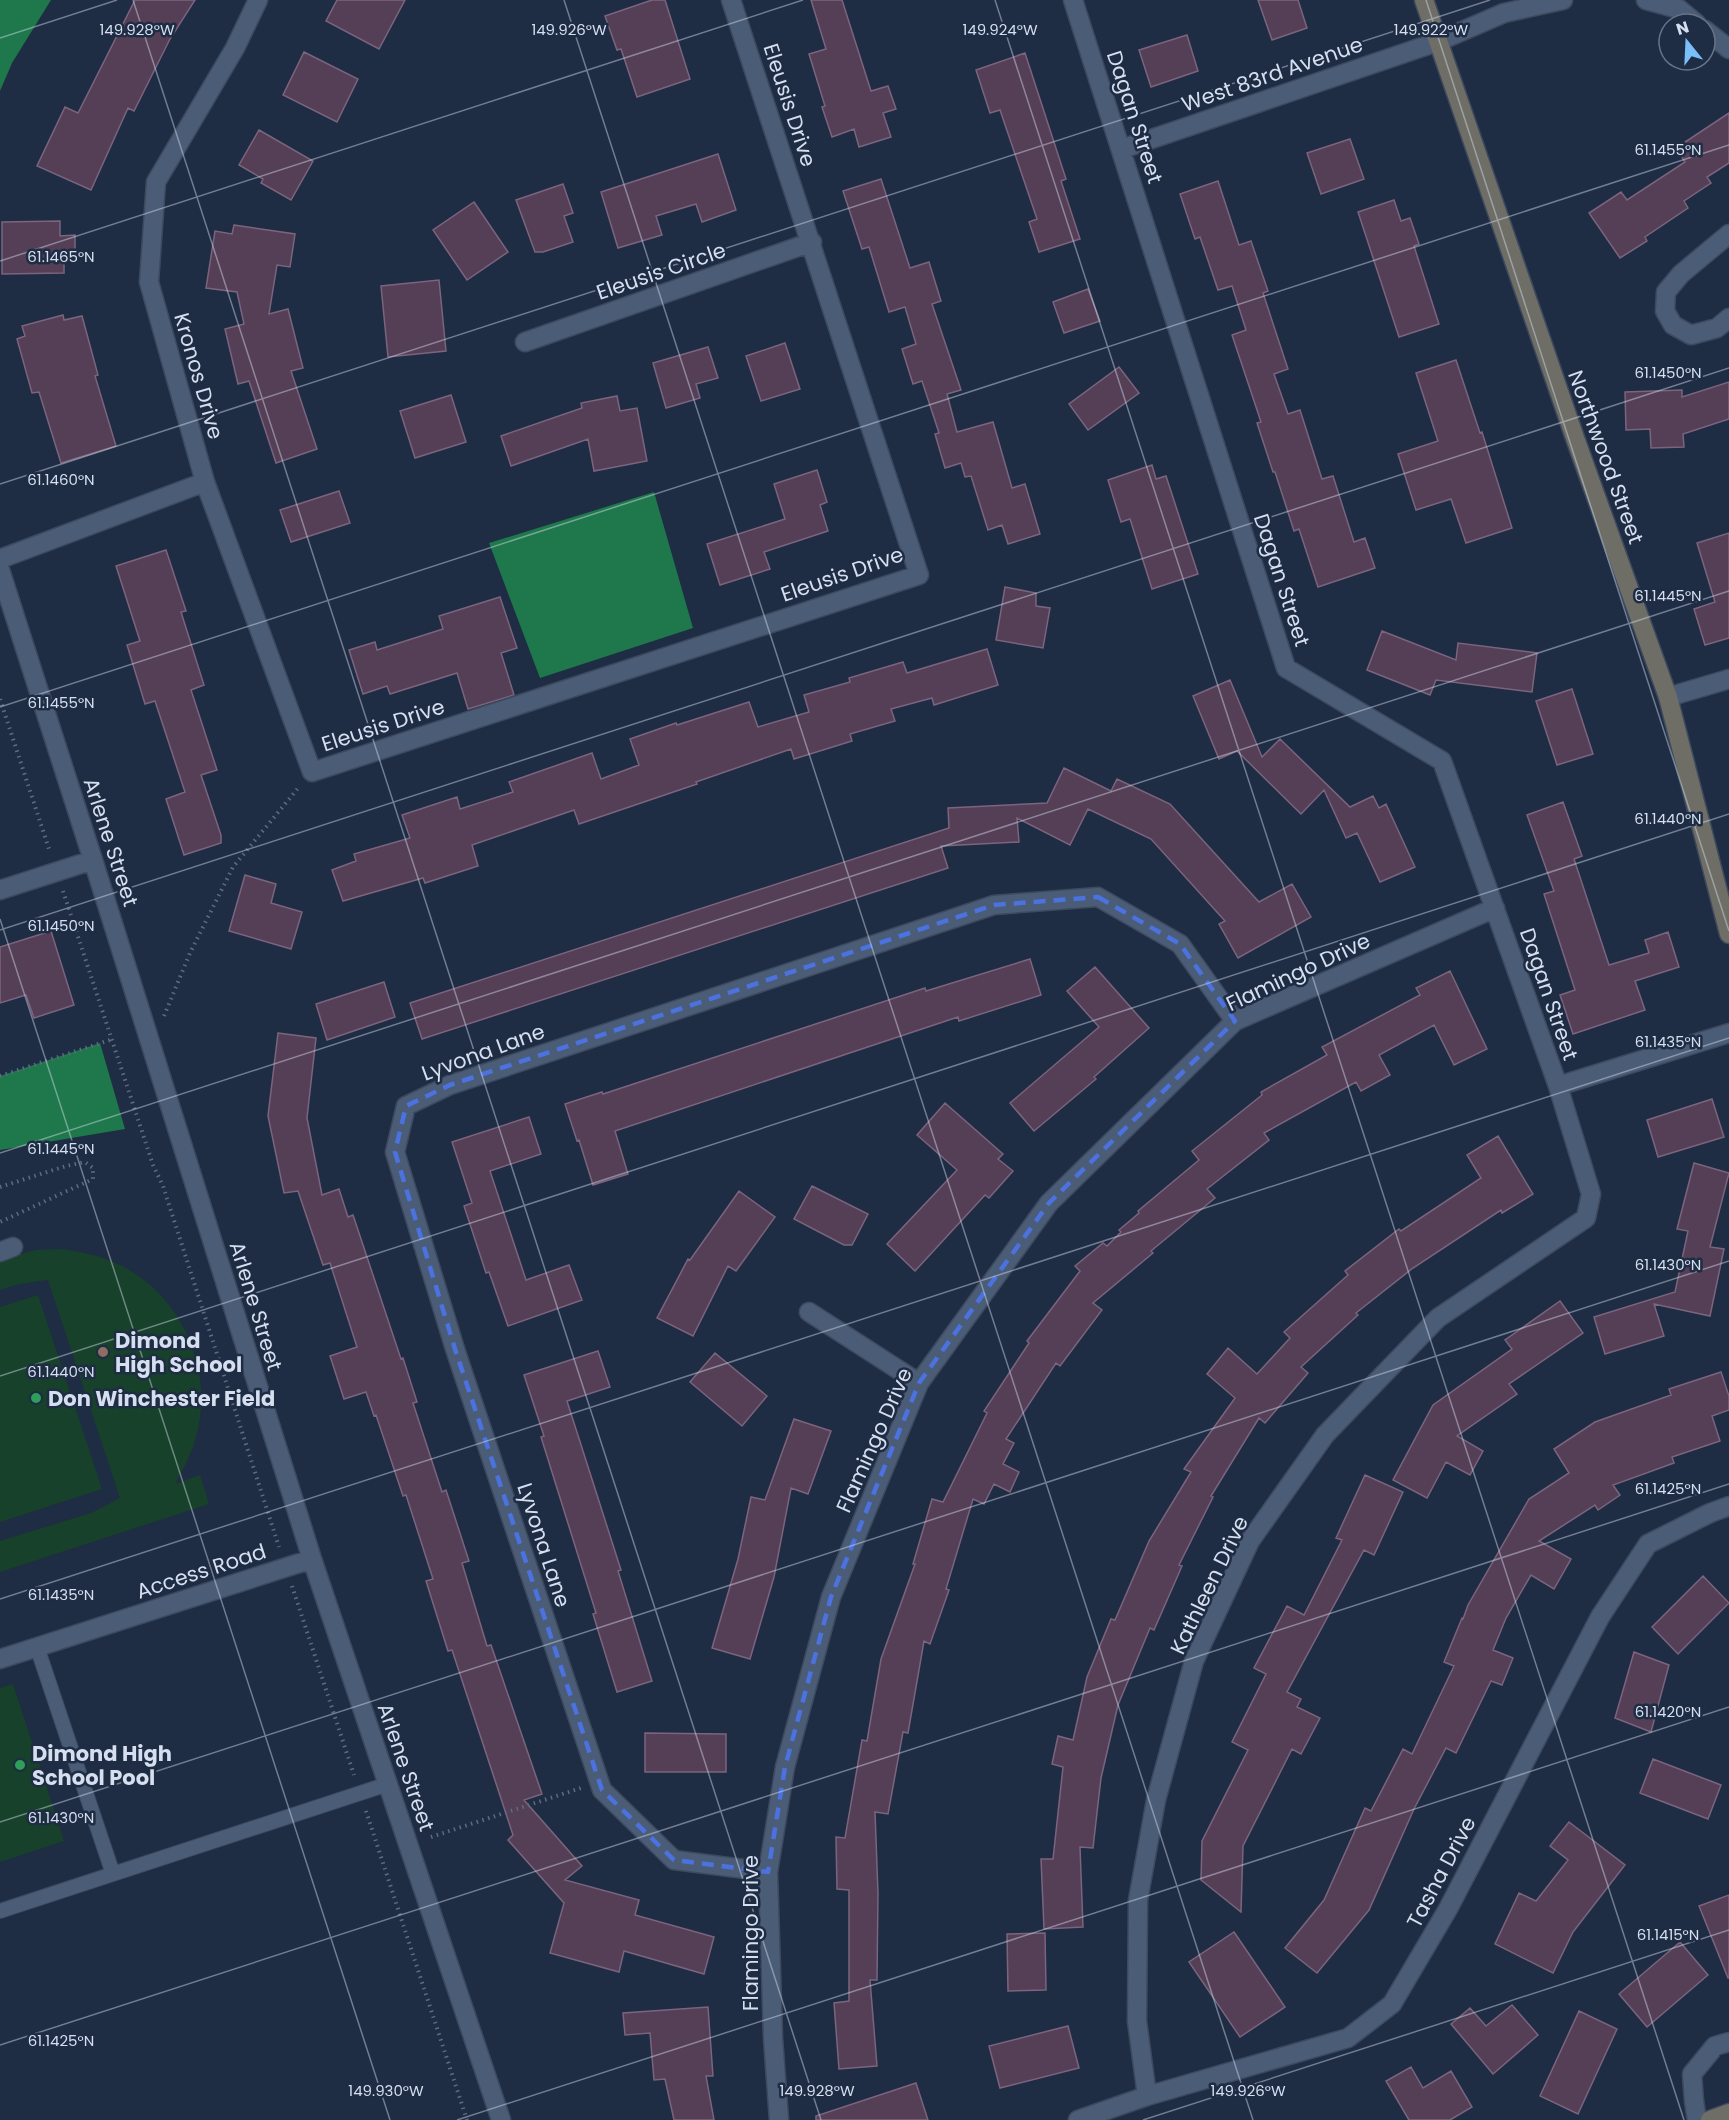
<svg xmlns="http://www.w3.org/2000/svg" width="1729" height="2120" font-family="Poppins,sans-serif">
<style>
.green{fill:#17412a}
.forest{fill:#1e784b}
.building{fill:#553f57;stroke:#7b647e;stroke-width:1.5}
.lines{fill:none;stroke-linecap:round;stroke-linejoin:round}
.lane-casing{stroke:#3d495d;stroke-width:16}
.street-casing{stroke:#3d495d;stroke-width:21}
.secondary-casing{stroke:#3d495d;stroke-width:21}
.path{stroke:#5e6b80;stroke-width:4;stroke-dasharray:1.5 4.5;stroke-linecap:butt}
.lane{stroke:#4b5c77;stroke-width:14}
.street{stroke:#4b5c77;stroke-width:18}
.secondary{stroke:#6e6e66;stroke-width:18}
.marked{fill:none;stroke:#4b72de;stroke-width:4.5;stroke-dasharray:12 8;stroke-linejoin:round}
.ticks{fill:none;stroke:#d5dfef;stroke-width:1.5;stroke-opacity:0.45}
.education-dot{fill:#8d6e63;stroke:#1e2c44;stroke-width:2}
.leisure-dot{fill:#2e9e5b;stroke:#1e2c44;stroke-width:2}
.labels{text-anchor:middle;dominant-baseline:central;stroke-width:5;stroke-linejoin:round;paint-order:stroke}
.street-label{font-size:21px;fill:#d5dfef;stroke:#1e2c44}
.poi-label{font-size:21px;font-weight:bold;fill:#d5dfef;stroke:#1e2c44;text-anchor:start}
.ticks-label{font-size:15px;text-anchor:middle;fill:#d5dfef;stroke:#1e2c44;stroke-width:5;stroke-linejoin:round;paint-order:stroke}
</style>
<rect width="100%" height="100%" fill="#1e2c44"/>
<path class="green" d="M 62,1249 C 79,1252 95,1254 111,1261 C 176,1287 213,1361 198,1429 C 194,1449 185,1466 175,1484 L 200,1475 L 209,1504 L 0,1572 L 0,1541 L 91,1513 L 120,1498 L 48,1280 L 19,1284 L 0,1290 L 0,1259 L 36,1250 Z
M 38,1295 L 102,1489 L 0,1522 L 0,1307 Z
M 13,1684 L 64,1841 L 0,1862 L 0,1688 Z"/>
<path class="forest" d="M 0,0 L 51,0 L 12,63 L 0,91 Z
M 654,492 L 693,628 L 540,678 L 489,543 Z
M 100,1043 L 125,1129 L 0,1150 L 0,1076 Z"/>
<path class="building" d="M 135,0 L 195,0 L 170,39 L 134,111 L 128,108 L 91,190 L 37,166 L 65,107 L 78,113 Z
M 337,0 L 405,0 L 379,49 L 326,21 Z
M 652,0 L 665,0 L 690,79 L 637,97 L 621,49 L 617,50 L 605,16 Z
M 811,0 L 842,0 L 871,91 L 888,86 L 896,109 L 883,113 L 891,137 L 859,147 L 854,129 L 832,137 L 822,107 L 825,106 L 809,54 L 826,49 Z
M 1258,0 L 1298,0 L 1307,28 L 1272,40 Z
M 1187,35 L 1198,71 L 1151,87 L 1139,50 Z
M 304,52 L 358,79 L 337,122 L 283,95 Z
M 1025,53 L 1066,179 L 1061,181 L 1080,239 L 1039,252 L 1029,222 L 1037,219 L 1000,110 L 990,113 L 976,70 Z
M 1729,113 L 1729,163 L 1707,177 L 1711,183 L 1684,201 L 1688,208 L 1645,237 L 1647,241 L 1620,258 L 1589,213 L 1621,192 L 1627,200 L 1685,162 L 1676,148 Z
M 259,130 L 313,161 L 291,200 L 261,183 L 263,179 L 239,165 Z
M 1350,139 L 1364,179 L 1321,194 L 1307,153 Z
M 718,154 L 736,210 L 702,222 L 696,204 L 656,216 L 662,235 L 618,248 L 601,192 Z
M 881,179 L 910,268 L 929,262 L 941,301 L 932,304 L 961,390 L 947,394 L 957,432 L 993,422 L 1012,488 L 1025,484 L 1040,534 L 1008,544 L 1002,525 L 988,530 L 971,476 L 965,477 L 961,463 L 945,468 L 935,434 L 939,433 L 922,381 L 913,384 L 902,349 L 916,344 L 905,307 L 889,312 L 869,247 L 862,249 L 843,191 Z
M 1218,181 L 1239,245 L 1251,241 L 1268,291 L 1263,293 L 1288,369 L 1274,374 L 1288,414 L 1300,410 L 1322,479 L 1333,476 L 1354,542 L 1365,538 L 1375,568 L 1318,587 L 1299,529 L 1294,531 L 1275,472 L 1273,472 L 1257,423 L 1261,422 L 1232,335 L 1246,330 L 1232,286 L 1218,290 L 1200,237 L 1195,239 L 1180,194 Z
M 563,184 L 573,213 L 564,216 L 573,242 L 543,252 L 535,252 L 516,200 Z
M 1394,200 L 1401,221 L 1410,218 L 1419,244 L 1414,246 L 1439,324 L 1399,337 L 1358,212 Z
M 474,202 L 508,252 L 467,280 L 433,230 Z
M 60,221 L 60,236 L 75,235 L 75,260 L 64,261 L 64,273 L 2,274 L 2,222 Z
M 234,225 L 295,234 L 290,267 L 277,265 L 269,314 L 288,309 L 303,368 L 291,371 L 317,449 L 276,463 L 249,381 L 238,384 L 225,329 L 244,324 L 237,292 L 206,288 L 215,231 L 232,234 Z
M 439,280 L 446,351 L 388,357 L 381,286 Z
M 1088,289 L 1100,321 L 1064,333 L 1053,302 Z
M 63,315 L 64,320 L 82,316 L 98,375 L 95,376 L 116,446 L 61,463 L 39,392 L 32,393 L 17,339 L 25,336 L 22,326 Z
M 785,343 L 800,389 L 761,401 L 746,356 Z
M 708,347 L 718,378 L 696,384 L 700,398 L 666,408 L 653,363 Z
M 1456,360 L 1480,433 L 1482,432 L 1512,528 L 1466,543 L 1451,499 L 1416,510 L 1398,454 L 1438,441 L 1416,373 Z
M 1119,367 L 1139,393 L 1088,430 L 1069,404 Z
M 1729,382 L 1729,419 L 1683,434 L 1684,447 L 1651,448 L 1650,429 L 1626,430 L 1625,392 L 1682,390 L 1682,397 Z
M 451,395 L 466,442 L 415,458 L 400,411 Z
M 617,396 L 620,411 L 637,408 L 647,461 L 594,471 L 588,439 L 511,466 L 501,436 L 582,408 L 581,403 Z
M 1152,465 L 1156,479 L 1166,476 L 1198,574 L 1152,589 L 1130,519 L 1121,522 L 1108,480 Z
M 817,470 L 827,502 L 820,505 L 828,531 L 764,552 L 770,569 L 720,585 L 707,544 L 785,519 L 774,484 Z
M 339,491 L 350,523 L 291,542 L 280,510 Z
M 1729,533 L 1729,638 L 1705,645 L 1694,609 L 1715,602 L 1697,543 Z
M 166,550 L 186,611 L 181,612 L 204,685 L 191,690 L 217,770 L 201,775 L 221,835 L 221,843 L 184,855 L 166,799 L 185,792 L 155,701 L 145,704 L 127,645 L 140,641 L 116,566 Z
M 1005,587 L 1036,593 L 1036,606 L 1050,608 L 1043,648 L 996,640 Z
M 500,597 L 517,648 L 501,653 L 514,695 L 468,709 L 457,673 L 390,694 L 387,686 L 363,694 L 349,650 L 375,642 L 377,650 L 443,629 L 439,616 Z
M 1382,631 L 1456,660 L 1458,643 L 1537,653 L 1532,692 L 1436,680 L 1430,695 L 1367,670 Z
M 987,649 L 998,685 L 934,705 L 932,698 L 891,709 L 895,721 L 850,734 L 852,741 L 794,759 L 791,749 L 696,782 L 697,784 L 579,824 L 574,810 L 472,845 L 478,866 L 425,883 L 423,878 L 343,901 L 332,870 L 356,861 L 354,854 L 410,838 L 402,815 L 457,797 L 460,809 L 513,792 L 509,782 L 592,753 L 601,779 L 639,765 L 630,739 L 676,723 L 677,725 L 749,702 L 758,727 L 809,712 L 804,695 L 850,682 L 849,678 L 903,662 L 907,673 Z
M 1230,680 L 1262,757 L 1280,739 L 1350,807 L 1373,796 L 1379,808 L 1386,804 L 1415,867 L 1380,882 L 1357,833 L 1346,838 L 1324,790 L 1301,814 L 1237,751 L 1219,759 L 1193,696 Z
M 1572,689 L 1593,754 L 1557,765 L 1536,701 Z
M 1064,768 L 1111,791 L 1117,779 L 1170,804 L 1259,902 L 1292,884 L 1311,917 L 1238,958 L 1219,924 L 1225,921 L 1151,839 L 1088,809 L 1070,845 L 1017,818 L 1019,842 L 941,846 L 948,868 L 422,1039 L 410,1003 L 949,828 L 948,808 L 1047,803 Z
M 1563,802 L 1582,856 L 1574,859 L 1609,965 L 1649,953 L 1645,940 L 1668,932 L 1679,967 L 1635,981 L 1645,1010 L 1573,1034 L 1560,995 L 1575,990 L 1544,894 L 1554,891 L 1527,815 Z
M 245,875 L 276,884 L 271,903 L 302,912 L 291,949 L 229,931 Z
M 51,931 L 74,1005 L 34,1018 L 26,995 L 0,1003 L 0,947 Z
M 1030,959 L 1041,995 L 959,1021 L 958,1017 L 615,1131 L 628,1174 L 593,1185 L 579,1140 L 577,1141 L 565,1104 L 602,1092 L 603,1094 L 925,988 L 926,991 Z
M 1095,967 L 1149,1028 L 1094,1077 L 1096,1079 L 1034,1131 L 1010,1103 L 1099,1027 L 1067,991 Z
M 1450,971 L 1487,1049 L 1454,1065 L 1434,1025 L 1379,1055 L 1390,1075 L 1361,1091 L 1356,1082 L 1264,1133 L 1269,1140 L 1207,1189 L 1215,1198 L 1151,1251 L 1153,1253 L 1093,1303 L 1102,1310 L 1060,1366 L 1056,1363 L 1006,1439 L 1014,1443 L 1003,1464 L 1019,1472 L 1010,1492 L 994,1484 L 984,1504 L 973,1499 L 946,1589 L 949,1590 L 930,1644 L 924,1641 L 908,1733 L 903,1732 L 888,1814 L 875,1812 L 878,1893 L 877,1980 L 870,1980 L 877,2066 L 839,2069 L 834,2003 L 849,2001 L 849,1890 L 837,1889 L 836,1837 L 845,1838 L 862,1740 L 867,1741 L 881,1659 L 915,1564 L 913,1564 L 932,1499 L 943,1502 L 987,1413 L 984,1411 L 1029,1343 L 1027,1341 L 1080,1271 L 1075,1266 L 1103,1243 L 1107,1246 L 1121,1232 L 1119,1230 L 1139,1213 L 1138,1211 L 1199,1160 L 1192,1151 L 1262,1095 L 1261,1092 L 1327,1055 L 1322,1047 L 1420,995 L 1416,988 Z
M 384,982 L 395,1017 L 327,1040 L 316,1004 Z
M 278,1033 L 316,1038 L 307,1118 L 322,1195 L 339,1189 L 348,1217 L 353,1215 L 401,1359 L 403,1358 L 417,1402 L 413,1403 L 442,1492 L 446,1490 L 469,1561 L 462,1563 L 487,1646 L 491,1645 L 542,1794 L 524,1800 L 582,1866 L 565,1880 L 639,1900 L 635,1915 L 714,1937 L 704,1974 L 624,1951 L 619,1972 L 550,1953 L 564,1903 L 508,1840 L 513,1835 L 452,1650 L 448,1651 L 426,1581 L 433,1579 L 406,1495 L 403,1496 L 376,1415 L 374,1416 L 366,1392 L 344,1399 L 330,1356 L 357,1347 L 330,1263 L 323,1265 L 298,1191 L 284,1193 L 268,1116 Z
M 1712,1099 L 1724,1137 L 1658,1157 L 1647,1120 Z
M 945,1103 L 1003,1154 L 998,1159 L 1013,1171 L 989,1198 L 985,1195 L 915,1271 L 887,1244 L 957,1170 L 917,1135 Z
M 529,1117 L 541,1154 L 490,1171 L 526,1280 L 569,1265 L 582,1300 L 508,1326 L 489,1272 L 486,1273 L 464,1206 L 472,1203 L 452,1142 Z
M 1498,1136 L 1533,1194 L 1502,1213 L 1501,1210 L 1413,1268 L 1356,1313 L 1358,1315 L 1301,1367 L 1308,1373 L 1265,1423 L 1259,1418 L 1211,1496 L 1213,1497 L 1179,1565 L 1182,1566 L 1154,1630 L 1150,1628 L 1118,1705 L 1101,1778 L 1093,1848 L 1080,1847 L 1083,1927 L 1044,1929 L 1041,1859 L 1053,1859 L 1063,1767 L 1052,1764 L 1058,1736 L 1073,1740 L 1087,1677 L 1111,1619 L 1115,1620 L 1149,1541 L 1191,1472 L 1184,1469 L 1235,1398 L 1207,1374 L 1228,1348 L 1257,1374 L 1290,1338 L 1284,1332 L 1348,1275 L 1345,1271 L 1399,1229 L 1401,1231 L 1481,1178 L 1467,1155 Z
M 1694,1163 L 1729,1173 L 1710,1247 L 1724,1249 L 1710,1316 L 1654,1304 L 1664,1336 L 1605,1354 L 1594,1317 L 1675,1292 L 1688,1231 L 1677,1229 Z
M 812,1186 L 868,1214 L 852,1245 L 844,1245 L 794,1219 Z
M 739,1191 L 775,1217 L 736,1271 L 728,1266 L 693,1336 L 657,1318 L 688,1259 L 690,1260 Z
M 1560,1301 L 1583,1333 L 1509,1384 L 1517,1394 L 1457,1436 L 1483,1451 L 1470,1475 L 1446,1462 L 1427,1498 L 1393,1480 L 1433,1405 L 1512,1349 L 1505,1340 Z
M 598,1351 L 610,1387 L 567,1401 L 621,1570 L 618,1571 L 652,1681 L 617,1692 L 593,1614 L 596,1613 L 541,1437 L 544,1436 L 524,1375 Z
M 715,1353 L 767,1396 L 742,1426 L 690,1382 Z
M 1721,1372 L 1729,1396 L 1729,1410 L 1712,1416 L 1720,1441 L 1672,1457 L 1674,1463 L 1613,1485 L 1620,1495 L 1598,1510 L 1595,1505 L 1539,1541 L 1571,1559 L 1554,1589 L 1531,1575 L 1506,1618 L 1493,1650 L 1513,1658 L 1502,1685 L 1491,1681 L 1456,1753 L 1446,1748 L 1414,1809 L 1369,1910 L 1317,1973 L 1285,1948 L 1324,1900 L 1365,1808 L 1371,1811 L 1403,1749 L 1412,1754 L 1454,1666 L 1444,1662 L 1462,1618 L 1463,1619 L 1468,1605 L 1529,1499 L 1569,1473 L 1554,1449 L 1595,1422 L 1671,1395 L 1669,1389 Z
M 794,1419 L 831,1431 L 808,1494 L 791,1488 L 774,1577 L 750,1659 L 712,1648 L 738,1559 L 751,1497 L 765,1500 Z
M 1365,1475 L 1403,1492 L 1374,1555 L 1364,1550 L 1287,1692 L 1301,1699 L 1297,1707 L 1320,1718 L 1301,1754 L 1292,1749 L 1243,1846 L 1241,1912 L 1201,1880 L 1202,1841 L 1248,1750 L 1232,1742 L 1266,1674 L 1254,1668 L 1287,1606 L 1304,1615 L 1342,1540 L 1336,1538 Z
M 1703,1576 L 1729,1603 L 1678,1654 L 1652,1627 Z
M 1634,1652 L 1669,1665 L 1651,1732 L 1615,1718 Z
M 645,1733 L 726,1734 L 726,1772 L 645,1772 Z
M 1653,1759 L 1721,1785 L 1708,1819 L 1640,1793 Z
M 1569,1822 L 1625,1865 L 1573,1932 L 1553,1973 L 1495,1944 L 1519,1893 L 1536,1901 L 1568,1860 L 1550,1846 Z
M 1729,1895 L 1729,1978 L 1728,1978 L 1699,1906 Z
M 1234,1932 L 1285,2007 L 1240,2037 L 1189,1962 Z
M 1045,1933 L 1046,1990 L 1008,1991 L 1007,1934 Z
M 1680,1942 L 1708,1975 L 1647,2027 L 1619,1994 Z
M 1512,2005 L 1538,2035 L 1493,2074 L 1451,2024 L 1470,2008 L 1486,2026 Z
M 708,2007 L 713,2076 L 706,2076 L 714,2120 L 674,2120 L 665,2079 L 654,2080 L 650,2033 L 625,2035 L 623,2013 Z
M 1579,2011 L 1617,2029 L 1578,2114 L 1540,2096 Z
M 1068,2026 L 1079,2068 L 1000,2088 L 989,2046 Z
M 1411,2067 L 1423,2088 L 1451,2071 L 1472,2107 L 1450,2120 L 1409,2120 L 1386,2081 Z
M 916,2083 L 928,2120 L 816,2120 L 816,2116 Z"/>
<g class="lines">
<g class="lane-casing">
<path id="lane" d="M 37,1647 L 113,1874
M 0,1911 L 388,1784"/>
</g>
<g class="street-casing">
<path id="street" d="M 258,0 L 235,48 L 156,182 L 149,282 L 205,482 L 312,772 L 919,575 L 731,0
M 1073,0 L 1286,668 L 1442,761 L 1558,1086 L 1591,1194 L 1586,1218 L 1438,1318 L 1325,1435 L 1250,1541 L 1194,1661 L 1156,1800 L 1138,1900 L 1137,2021 L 1147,2096
M 1646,0 L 1679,9 L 1697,24
M 1705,30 L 1729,49
M 1122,149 L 1437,42 L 1504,13 L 1563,0
M 1729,234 L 1681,274 L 1666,292 L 1665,311 L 1673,325 L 1691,335 L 1717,328 L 1729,318
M 525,342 L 812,242
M 0,559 L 205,482
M 0,570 L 93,860 L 312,1559 L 501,2120
M 1668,697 L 1729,679
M 0,890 L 93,860
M 1558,1086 L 1729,1033
M 0,1252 L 13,1247
M 809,1312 L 919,1383
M 0,1659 L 312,1559
M 768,1872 L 674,1860 L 602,1790 L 455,1349 L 395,1152 L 406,1106 L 450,1085 L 994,905 L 1098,897 L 1180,944 L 1235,1021
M 779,2120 L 773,2038 L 768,1872 L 785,1767 L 831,1597 L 919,1383 L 1049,1203 L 1235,1021 L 1495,908
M 1078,2120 L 1147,2096 L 1348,2038 L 1392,2004 L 1448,1909 L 1600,1617 L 1648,1544 L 1710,1513 L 1729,1506
M 1697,2120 L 1694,2101 L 1692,2074 L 1715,2046 L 1729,2042"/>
</g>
<g class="secondary-casing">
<path id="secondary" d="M 1424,0 L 1575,438 L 1668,697 L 1729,934
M 1710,2120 L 1729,2113"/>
</g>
<path class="path" d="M 0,699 L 50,852
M 63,891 L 153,1165 L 163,1186 L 279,1547
M 164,1016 L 190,953 L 233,867 L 299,787
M 0,1076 L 113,1039
M 0,1187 L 66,1166 L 85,1162 L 93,1168 L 93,1179 L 0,1222
M 292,1586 L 354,1775
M 366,1811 L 467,2120
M 431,1837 L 581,1788"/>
<use href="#lane" class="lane"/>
<use href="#street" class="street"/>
<use href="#secondary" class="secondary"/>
</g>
<path class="marked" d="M 1098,897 L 1180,944 L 1235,1021 L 1049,1203 L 919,1383 L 831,1597 L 785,1767 L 768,1872 L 674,1860 L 602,1790 L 455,1349 L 395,1152 L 406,1106 L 450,1085 L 994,905 Z"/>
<path class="ticks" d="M 133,0 L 821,2120M 564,0 L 1253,2120M 995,0 L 1684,2120M 1426,0 L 1729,931M 0,38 L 117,0M 0,261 L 803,0M 0,484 L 1490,0M 0,707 L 1729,145M 0,919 L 390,2120M 0,930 L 1729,368M 0,1153 L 1729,591M 0,1376 L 1729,814M 0,1599 L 1729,1038M 0,1822 L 1729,1261M 0,2045 L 1729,1484M 457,2120 L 1729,1707M 1143,2120 L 1729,1930"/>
<circle class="education-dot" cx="103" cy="1352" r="6"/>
<g class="leisure-dot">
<circle cx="36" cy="1398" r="6"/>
<circle cx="20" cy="1765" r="6"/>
</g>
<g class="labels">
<g class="street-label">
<text transform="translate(1272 74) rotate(-19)">West 83rd Avenue</text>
<text transform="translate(790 105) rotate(72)">Eleusis Drive</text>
<text transform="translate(1135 117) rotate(72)">Dagan Street</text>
<text transform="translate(661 271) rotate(-19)">Eleusis Circle</text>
<text transform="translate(199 376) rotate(74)">Kronos Drive</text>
<text transform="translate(1606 457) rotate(70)">Northwood Street</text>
<text transform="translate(842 574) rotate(-19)">Eleusis Drive</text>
<text transform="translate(1282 580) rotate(72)">Dagan Street</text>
<text transform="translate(383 725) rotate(-18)">Eleusis Drive</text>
<text transform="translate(111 842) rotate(72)">Arlene Street</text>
<text transform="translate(1298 972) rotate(-25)">Flamingo Drive</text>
<text transform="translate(1549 994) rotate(71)">Dagan Street</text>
<text transform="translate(483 1052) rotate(-20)">Lyvona Lane</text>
<text transform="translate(256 1306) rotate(73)">Arlene Street</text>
<text transform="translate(874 1440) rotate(-66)">Flamingo Drive</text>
<text transform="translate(544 1545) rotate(72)">Lyvona Lane</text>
<text transform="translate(201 1571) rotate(-18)">Access Road</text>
<text transform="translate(1209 1585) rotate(-64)">Kathleen Drive</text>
<text transform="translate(406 1767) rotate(71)">Arlene Street</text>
<text transform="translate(1441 1872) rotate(-62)">Tasha Drive</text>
<text transform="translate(750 1933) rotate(-90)">Flamingo Drive</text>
</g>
<g class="poi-label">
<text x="115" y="1340">Dimond<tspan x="115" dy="24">High School</tspan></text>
<text x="48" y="1398">Don Winchester Field</text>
<text x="32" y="1753">Dimond High<tspan x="32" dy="24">School Pool</tspan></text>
</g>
</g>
<g class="ticks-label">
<text x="137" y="35">149.928°W</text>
<text x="569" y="35">149.926°W</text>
<text x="1000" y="35">149.924°W</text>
<text x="1431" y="35">149.922°W</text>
<text x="1668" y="155">61.1455°N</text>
<text x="61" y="262">61.1465°N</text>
<text x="1668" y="378">61.1450°N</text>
<text x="61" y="485">61.1460°N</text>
<text x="1668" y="601">61.1445°N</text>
<text x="61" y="708">61.1455°N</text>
<text x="1668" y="824">61.1440°N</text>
<text x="61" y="931">61.1450°N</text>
<text x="1668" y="1047">61.1435°N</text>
<text x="61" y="1154">61.1445°N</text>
<text x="1668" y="1270">61.1430°N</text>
<text x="61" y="1377">61.1440°N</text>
<text x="1668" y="1494">61.1425°N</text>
<text x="61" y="1600">61.1435°N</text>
<text x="1668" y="1717">61.1420°N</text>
<text x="61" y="1823">61.1430°N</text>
<text x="1668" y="1940">61.1415°N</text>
<text x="61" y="2046">61.1425°N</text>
<text x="386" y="2096">149.930°W</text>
<text x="817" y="2096">149.928°W</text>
<text x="1248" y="2096">149.926°W</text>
</g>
<g transform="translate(1687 42) rotate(342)"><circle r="28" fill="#1e2c44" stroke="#677488" stroke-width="1.5"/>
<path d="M0-4.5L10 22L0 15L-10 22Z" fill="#79bff8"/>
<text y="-9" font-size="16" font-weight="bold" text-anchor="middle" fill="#d5dfef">N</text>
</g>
</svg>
